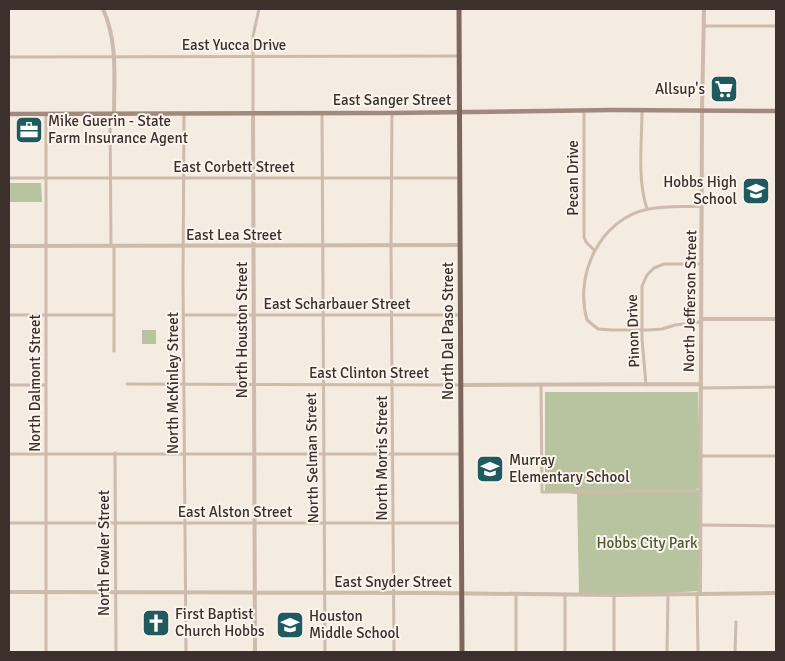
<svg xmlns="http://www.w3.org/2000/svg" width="785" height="661" font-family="Signika,sans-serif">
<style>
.green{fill:#b8c4a0}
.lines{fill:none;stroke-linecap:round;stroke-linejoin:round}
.minor{stroke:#cdbbac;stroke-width:3}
.tertiary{stroke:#cdbbac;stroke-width:4}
.secondary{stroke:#a18a7d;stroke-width:4.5}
.primary{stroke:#7d675c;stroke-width:5}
.labels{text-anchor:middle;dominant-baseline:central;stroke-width:4;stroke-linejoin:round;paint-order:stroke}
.street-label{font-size:15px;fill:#3b302b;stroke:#fbf5ee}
.poi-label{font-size:15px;fill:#3b302b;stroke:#fbf5ee;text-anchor:start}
.park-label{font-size:15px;fill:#4a5a2e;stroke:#fbf5ee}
</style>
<rect width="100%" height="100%" fill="#f4ebe1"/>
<path class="green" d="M 9,183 L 41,183 L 42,202 L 10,202 L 10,220 L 9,220 Z
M 142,330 L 156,330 L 156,344 L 142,344 Z
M 545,392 L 698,392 L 701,487 L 695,490 L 699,490 L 700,591 L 652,594 L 579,593 L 577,494 L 545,491 Z"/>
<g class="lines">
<path class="minor" d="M 704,26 L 776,26
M 9,57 L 459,56
M 642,110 C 642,143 637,178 647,209
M 584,111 L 584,237 L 586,242 L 595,251
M 253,113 L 253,36 L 259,9
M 322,113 L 325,652
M 392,113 L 391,246 L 394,652
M 46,114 L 46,652
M 110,114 L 111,246
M 184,114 L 183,281 L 186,652
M 9,178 L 459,178
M 114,246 L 114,351
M 9,315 L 114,315
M 184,315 L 460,315
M 701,322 L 675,325 L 662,329 L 649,330 L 612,330 L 598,329 L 587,320 C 574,275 600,218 649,209 C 666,206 685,207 702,206
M 127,384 L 460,385
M 9,385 L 45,385
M 541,385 L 542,492 L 701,491
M 646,385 L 642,339 L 642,286 L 647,275 L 654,268 L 664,264 L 702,264
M 701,388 L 776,387
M 115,453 L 116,652
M 9,454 L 461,454
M 701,456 L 776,456
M 9,523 L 462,523
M 701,525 L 776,526
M 697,593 L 698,652
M 516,595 L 516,652
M 565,595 L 565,652
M 614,652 L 614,595
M 667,652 L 668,595
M 735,652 L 736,622"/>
<path class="tertiary" d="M 103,9 C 118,42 114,78 114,114
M 253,113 L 255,652
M 9,246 L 460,245
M 702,319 L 776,319
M 461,385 L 701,384
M 9,592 L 429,593 L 614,595 L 776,593
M 700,593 L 702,111 L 704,9"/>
<path class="secondary" d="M 9,114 L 392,113 L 613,110 L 776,111"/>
<path class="primary" d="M 459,9 L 462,652"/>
</g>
<defs>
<g id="supermarket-square" transform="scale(1.4375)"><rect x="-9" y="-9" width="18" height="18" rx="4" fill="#1f5a5e" stroke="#fbf5ee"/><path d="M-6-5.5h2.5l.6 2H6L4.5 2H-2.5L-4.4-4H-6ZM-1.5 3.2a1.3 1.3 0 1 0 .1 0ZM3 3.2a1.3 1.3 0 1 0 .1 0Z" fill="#fff"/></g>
<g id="office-square" transform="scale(1.4375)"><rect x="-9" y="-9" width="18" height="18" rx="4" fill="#1f5a5e" stroke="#fbf5ee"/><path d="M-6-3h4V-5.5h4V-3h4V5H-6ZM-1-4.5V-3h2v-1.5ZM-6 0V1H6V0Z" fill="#fff"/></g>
<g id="school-square" transform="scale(1.4375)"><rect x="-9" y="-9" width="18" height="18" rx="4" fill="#1f5a5e" stroke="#fbf5ee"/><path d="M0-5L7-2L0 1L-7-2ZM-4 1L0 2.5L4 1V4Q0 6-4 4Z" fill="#fff"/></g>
<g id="church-square" transform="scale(1.4375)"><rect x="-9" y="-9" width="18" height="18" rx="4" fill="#1f5a5e" stroke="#fbf5ee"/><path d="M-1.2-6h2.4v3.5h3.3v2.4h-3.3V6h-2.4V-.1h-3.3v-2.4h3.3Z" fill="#fff"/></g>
</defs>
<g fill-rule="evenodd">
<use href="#supermarket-square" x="724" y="89"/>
<use href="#office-square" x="29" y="130"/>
<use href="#school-square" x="756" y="191"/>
<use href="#school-square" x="490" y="469"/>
<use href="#church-square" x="156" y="623"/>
<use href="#school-square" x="290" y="625"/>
</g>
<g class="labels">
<g class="street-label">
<text x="234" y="45">East Yucca Drive</text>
<text x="392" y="100">East Sanger Street</text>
<text x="234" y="167">East Corbett Street</text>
<text transform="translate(573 178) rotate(-90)">Pecan Drive</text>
<text x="234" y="235">East Lea Street</text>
<text transform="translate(690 301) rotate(-89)">North Jefferson Street</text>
<text x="337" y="304">East Scharbauer Street</text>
<text transform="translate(242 330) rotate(-90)">North Houston Street</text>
<text transform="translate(448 331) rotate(-90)">North Dal Paso Street</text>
<text transform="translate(633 331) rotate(-92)">Pinon Drive</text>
<text x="369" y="373">East Clinton Street</text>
<text transform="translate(35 383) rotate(-90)">North Dalmont Street</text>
<text transform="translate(173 383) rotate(-90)">North McKinley Street</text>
<text transform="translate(312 458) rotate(-91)">North Selman Street</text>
<text transform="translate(382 458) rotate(-90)">North Morris Street</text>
<text x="235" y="512">East Alston Street</text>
<text transform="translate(104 553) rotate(-90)">North Fowler Street</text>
<text x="393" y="582">East Snyder Street</text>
</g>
<g class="poi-label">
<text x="705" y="89" text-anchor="end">Allsup's</text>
<text x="48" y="121">Mike Guerin - State<tspan x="48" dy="17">Farm Insurance Agent</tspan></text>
<text x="737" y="182" text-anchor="end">Hobbs High<tspan x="737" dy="17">School</tspan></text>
<text x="509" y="460">Murray<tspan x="509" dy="17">Elementary School</tspan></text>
<text x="175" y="614">First Baptist<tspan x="175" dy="17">Church Hobbs</tspan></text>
<text x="309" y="616">Houston<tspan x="309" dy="17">Middle School</tspan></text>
</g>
<g class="park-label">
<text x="647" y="543">Hobbs City Park</text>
</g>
</g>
<rect width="785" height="661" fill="none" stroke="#3b302b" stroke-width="20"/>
</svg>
